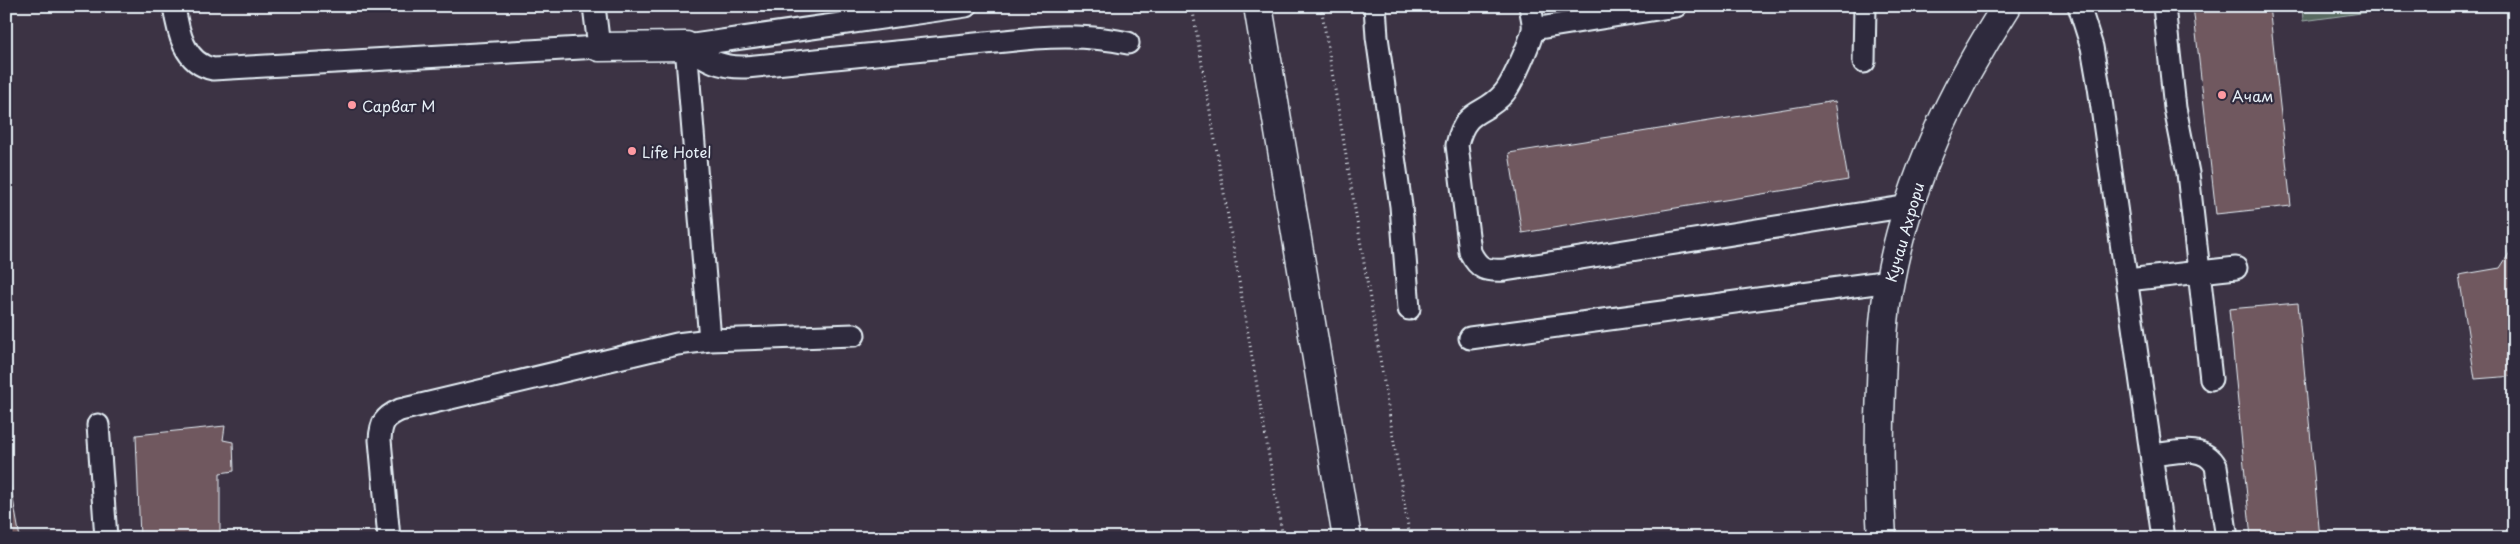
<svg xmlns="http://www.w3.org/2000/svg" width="2520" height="544" font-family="'Playpen Sans',sans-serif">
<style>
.green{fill:#596a61;stroke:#a0aeac}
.building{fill:#6f595e;stroke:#e8f1f8}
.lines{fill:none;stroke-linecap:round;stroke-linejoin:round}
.service-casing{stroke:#e8f1f8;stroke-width:25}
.minor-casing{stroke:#e8f1f8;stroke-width:31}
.path{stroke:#e8f1f8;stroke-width:3;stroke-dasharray:1 4;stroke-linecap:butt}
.service{stroke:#2f2a3d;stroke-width:21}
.minor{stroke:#2f2a3d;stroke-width:28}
.poi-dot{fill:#ff9aa2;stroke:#2f2a3d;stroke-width:2}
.labels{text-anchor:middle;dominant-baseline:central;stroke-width:4.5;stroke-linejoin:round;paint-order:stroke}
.poi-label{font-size:15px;fill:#e8f1f8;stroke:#2f2a3d;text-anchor:start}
.street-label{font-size:15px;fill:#e8f1f8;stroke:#2f2a3d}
</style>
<rect width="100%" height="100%" fill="#3c3344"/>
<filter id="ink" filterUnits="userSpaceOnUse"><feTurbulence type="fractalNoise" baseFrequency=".02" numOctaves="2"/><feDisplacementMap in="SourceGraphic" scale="10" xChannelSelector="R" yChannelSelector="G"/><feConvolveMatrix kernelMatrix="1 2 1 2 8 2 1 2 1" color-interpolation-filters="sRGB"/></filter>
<g filter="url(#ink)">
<path class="green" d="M 2302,6 L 2412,6 L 2303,21 Z"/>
<path class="building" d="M 2193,6 L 2269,6 L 2291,206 L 2216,214 Z
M 1835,101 L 1848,180 L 1522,233 L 1509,153 Z
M 2514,246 L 2514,376 L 2475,379 L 2459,275 L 2500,268 Z
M 2298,303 L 2320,538 L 2251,538 L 2229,309 Z
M 225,426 L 223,440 L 233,442 L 234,471 L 220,473 L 220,538 L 140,538 L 136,435 Z
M 6,460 L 20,538 L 6,538 Z"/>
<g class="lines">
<g class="service-casing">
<path id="service" d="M 174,6 C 178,32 184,63 213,69 L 599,47 L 594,6
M 966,6 L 686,46 C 706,60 721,68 746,67 L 1035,38 C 1067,36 1096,36 1128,43
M 1375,6 L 1377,37 L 1401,206 L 1409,309
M 1530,6 C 1531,13 1534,23 1533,29 C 1531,41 1512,84 1504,93 C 1484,117 1466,106 1457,145 L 1470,252 C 1479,270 1486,271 1505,270 L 1909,206
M 2079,6 L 2092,47 L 2099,87 L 2163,538
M 2164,6 L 2175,108 L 2188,173 L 2211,379
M 1533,29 L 1676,6
M 686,46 L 710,340
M 1864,62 L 1865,6
M 2127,280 L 2236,268
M 1470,338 L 1890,281
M 98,425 L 106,538
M 2152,455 C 2174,453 2204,443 2216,466 L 2227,538
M 389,538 L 380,440 C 381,423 384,417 400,410 L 677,344 L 710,340 L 854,335"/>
</g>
<g class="minor-casing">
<path id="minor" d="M 1258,6 L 1347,538
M 599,47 L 686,46
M 1882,538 C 1879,487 1879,436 1881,386 C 1882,351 1883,315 1890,280 C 1908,183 1953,89 2007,6"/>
</g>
<path class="path" d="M 1192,6 L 1283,538
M 1321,6 L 1410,538"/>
<use href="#service" class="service"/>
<use href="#minor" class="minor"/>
</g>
</g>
<g class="poi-dot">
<circle cx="2222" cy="95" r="5"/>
<circle cx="352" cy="105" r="5"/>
<circle cx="632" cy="151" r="5"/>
</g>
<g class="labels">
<g class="poi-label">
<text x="2232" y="95">Ачам</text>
<text x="362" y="105">Сарват М</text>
<text x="642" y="151">Life Hotel</text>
</g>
<g class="street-label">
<text transform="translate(1904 232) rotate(-74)">Кучаи Ахрори</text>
</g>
</g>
<rect width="2520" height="544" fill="none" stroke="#2f2a3d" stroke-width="25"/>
<rect x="12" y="12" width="2495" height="519" fill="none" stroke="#e8f1f8" stroke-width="2" filter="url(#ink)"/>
</svg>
